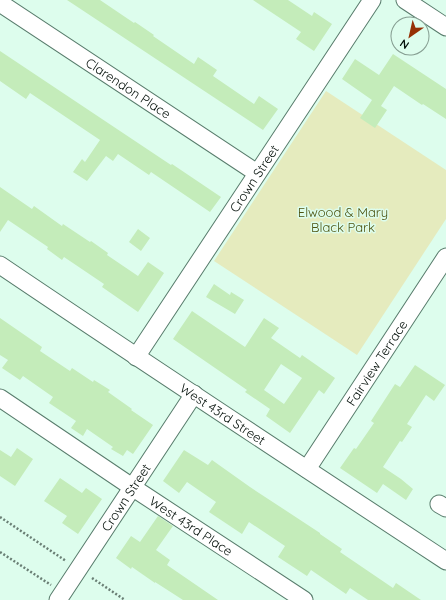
<svg xmlns="http://www.w3.org/2000/svg" width="446" height="600" font-family="Quicksand,sans-serif">
<style>
.green{fill:#e5ebbe}
.building{fill:#c4ecba;fill-rule:evenodd}
.lines{fill:none;stroke-linecap:round;stroke-linejoin:round}
.minor-casing{stroke:#587c6c;stroke-width:19}
.path{stroke:#6a7f75;stroke-width:2.5;stroke-dasharray:2 2;stroke-linecap:butt}
.minor{stroke:#fff;stroke-width:17}
.labels{text-anchor:middle;dominant-baseline:central;stroke-width:3;stroke-linejoin:round;paint-order:stroke}
.street-label{font-size:13px;fill:#030f09;stroke:#ddfded}
.park-label{font-size:13px;fill:#4e5411;stroke:#ddfded}
</style>
<rect width="100%" height="100%" fill="#ddfded"/>
<path class="green" d="M 326,91 L 446,170 L 446,219 L 357,355 L 214,261 Z"/>
<path class="building" d="M 67,0 L 100,0 L 134,23 L 135,22 L 154,35 L 153,36 L 194,64 L 198,57 L 217,70 L 213,76 L 254,104 L 259,96 L 278,109 L 263,130 Z
M 253,0 L 288,0 L 312,16 L 314,12 L 332,24 L 314,51 L 296,39 L 301,32 Z
M 0,51 L 171,165 L 172,164 L 221,197 L 210,212 L 151,172 L 149,175 L 118,154 L 113,161 L 106,156 L 87,181 L 73,172 L 82,159 L 85,162 L 100,140 L 30,93 L 26,99 L 0,81 Z
M 393,54 L 446,89 L 446,119 L 423,104 L 422,105 L 394,86 L 381,106 L 387,110 L 375,128 L 360,118 L 372,100 L 342,79 L 355,59 L 379,75 Z
M 0,187 L 32,209 L 34,206 L 62,226 L 63,224 L 90,242 L 91,241 L 108,253 L 107,255 L 138,276 L 148,262 L 164,273 L 138,312 L 102,287 L 104,284 L 64,257 L 62,260 L 47,249 L 48,247 L 8,220 L 0,232 Z
M 138,229 L 150,238 L 141,251 L 129,242 Z
M 214,284 L 230,295 L 231,292 L 244,300 L 235,314 L 206,297 Z
M 192,311 L 245,347 L 264,318 L 279,328 L 271,338 L 300,358 L 302,355 L 335,378 L 324,394 L 319,390 L 290,433 L 266,416 L 270,409 L 245,392 L 247,390 L 173,339 ZM 281,364 L 302,378 L 284,404 L 264,390 Z
M 0,318 L 42,347 L 40,351 L 70,371 L 72,368 L 93,382 L 94,380 L 110,390 L 108,392 L 132,409 L 131,410 L 153,425 L 133,454 L 127,450 L 123,456 L 111,449 L 113,447 L 87,429 L 83,436 L 71,428 L 76,421 L 49,403 L 53,397 L 23,376 L 20,380 L 2,368 L 8,360 L 0,355 Z
M 415,365 L 445,385 L 434,401 L 426,395 L 407,424 L 412,427 L 402,442 L 400,441 L 383,467 L 401,479 L 413,489 L 406,500 L 383,484 L 377,493 L 340,468 L 354,448 L 356,449 L 374,423 L 371,421 L 395,384 L 400,387 Z
M 17,448 L 33,459 L 15,486 L 0,476 L 0,450 L 11,457 Z
M 184,450 L 208,465 L 212,460 L 250,487 L 320,533 L 320,534 L 342,549 L 340,552 L 393,588 L 396,583 L 421,600 L 368,600 L 350,588 L 346,594 L 311,570 L 307,576 L 278,557 L 285,546 L 249,522 L 242,534 L 209,512 L 216,502 L 187,482 L 179,493 L 163,481 Z
M 60,478 L 82,493 L 86,488 L 102,499 L 78,534 L 62,523 L 67,516 L 44,501 Z
M 158,516 L 173,526 L 156,550 L 170,560 L 167,565 L 218,600 L 183,600 L 155,582 L 155,583 L 132,567 L 131,569 L 116,558 L 131,536 L 140,542 Z"/>
<g class="lines">
<g class="minor-casing">
<g id="minor">
<path d="M 405,0 L 446,27"/>
<path id="s1" d="M 0,3 L 257,173"/>
<path id="s2" d="M 0,265 C 148,365 297,463 446,561"/>
<path id="s3" d="M 136,357 L 372,0"/>
<path id="s4" d="M 0,398 L 132,487 L 304,600"/>
<path id="s5" d="M 307,469 L 446,257"/>
<path d="M 439,504 L 446,508"/>
<path id="s6" d="M 58,600 L 194,394"/>
</g>
</g>
<path class="path" d="M 0,517 L 66,561
M 0,552 L 51,585
M 92,578 L 125,600"/>
<use href="#minor" class="minor"/>
</g>
<g class="labels">
<g class="street-label">
<text stroke="none"><textPath href="#s1" startOffset="154">Clarendon Place</textPath></text>
<text stroke="none"><textPath href="#s3" startOffset="214">Crown Street</textPath></text>
<text stroke="none"><textPath href="#s5" startOffset="127">Fairview Terrace</textPath></text>
<text stroke="none"><textPath href="#s2" startOffset="268">West 43rd Street</textPath></text>
<text stroke="none"><textPath href="#s6" startOffset="123">Crown Street</textPath></text>
<text stroke="none"><textPath href="#s4" startOffset="230">West 43rd Place</textPath></text>
</g>
<g class="park-label">
<text x="343" y="212">Elwood &amp; Mary<tspan x="343" dy="15">Black Park</tspan></text>
</g>
</g>
<g transform="translate(410 36) rotate(214)"><circle r="19" fill="#ddfded" stroke="#869e92"/>
<path d="M0-3L7 15L0 10L-7 15Z" fill="#963005"/>
<text y="-6" font-size="11" font-weight="bold" text-anchor="middle" fill="#030f09">N</text>
</g>
</svg>
